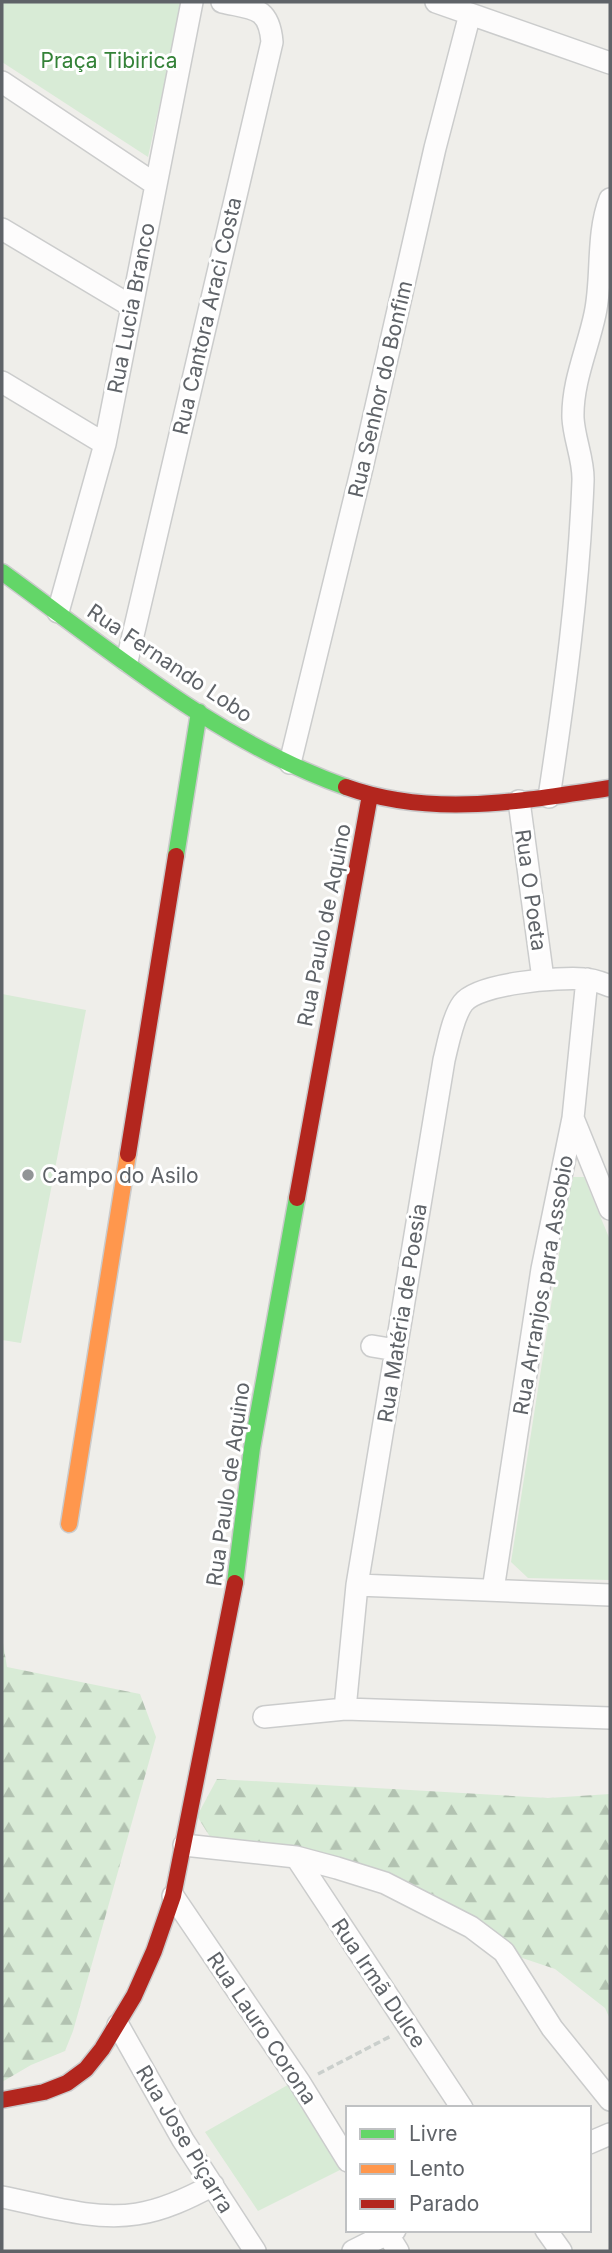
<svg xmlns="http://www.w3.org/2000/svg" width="612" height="2253" font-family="Inter,sans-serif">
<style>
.green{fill:#d8ebd6}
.forest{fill:url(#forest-firs)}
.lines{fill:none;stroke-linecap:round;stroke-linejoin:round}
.street-casing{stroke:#cbcccc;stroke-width:24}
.fast-casing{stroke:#cacacb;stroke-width:19}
.slow-casing{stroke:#cacacb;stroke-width:19}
.jam-casing{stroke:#cacacb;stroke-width:19}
.path{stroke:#cacfcc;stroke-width:3.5;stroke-dasharray:7 3.5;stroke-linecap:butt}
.street{stroke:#fdfcfc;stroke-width:21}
.fast{stroke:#63d668;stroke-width:16}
.slow{stroke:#ff974d;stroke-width:16}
.jam{stroke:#b3261e;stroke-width:16}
.poi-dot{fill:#919496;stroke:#fff;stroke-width:2.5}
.labels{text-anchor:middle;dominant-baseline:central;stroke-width:6;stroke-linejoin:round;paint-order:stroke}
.park-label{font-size:21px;fill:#348238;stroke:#fff}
.street-label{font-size:21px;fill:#5f6368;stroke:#fff}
.poi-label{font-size:21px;fill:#5f6368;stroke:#fff;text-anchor:start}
</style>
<defs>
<pattern id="forest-firs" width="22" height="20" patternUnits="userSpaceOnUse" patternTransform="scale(1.75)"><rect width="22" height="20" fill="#d8ebd6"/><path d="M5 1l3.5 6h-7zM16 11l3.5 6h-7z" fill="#b2c2b1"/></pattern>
</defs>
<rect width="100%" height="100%" fill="#efeeea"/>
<path class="green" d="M 2,2 L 180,2 L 181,8 L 148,157 L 2,62 Z
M 2,994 L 86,1010 L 21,1343 L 2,1340 Z
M 571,1177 L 584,1177 L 610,1240 L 610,1580 L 528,1578 L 511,1562 Z
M 293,2082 L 344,2168 L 258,2211 L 205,2132 Z"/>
<path class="forest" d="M 2,1637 L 7,1667 L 140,1694 L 156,1737 L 73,2031 L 65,2051 L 31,2065 L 2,2082 Z
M 217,1779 L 548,1798 L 610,1794 L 610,2019 L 605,2008 L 555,1969 L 504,1952 L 385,1883 L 217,1848 L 197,1816 Z"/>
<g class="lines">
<g class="street-casing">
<path id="street" d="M 436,2 L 610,63
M 2,82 L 155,184
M 2,229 L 131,306
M 2,382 L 105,444
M 58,612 L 105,444 L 192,2
M 127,661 L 272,42 C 269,6 253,9 222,2
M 290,763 L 362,468 L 435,148 L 470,14
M 549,797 C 565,692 579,587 583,481 C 584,460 574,439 573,418 C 572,382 588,348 595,314 C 603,277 596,235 610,199
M 519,801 L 543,979
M 573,1118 L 610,1209
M 372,1346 L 396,1350
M 357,1585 L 610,1595
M 493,1590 L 542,1269 L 573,1118 L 587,979
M 345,1709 L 357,1585 L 444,1060 C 448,1044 453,1016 463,1003 C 478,983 559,977 584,979 C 593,979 602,983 610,986
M 264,1717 L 345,1709 L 610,1718
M 184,1845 L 296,1857 L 337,1868 L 385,1883 L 471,1927 L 504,1952 L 552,2028 L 610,2100
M 296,1857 L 462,2108
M 173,1896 L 300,2083 L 348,2161
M 118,2025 L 183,2140 L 255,2251
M 589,2143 L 610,2134
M 2,2197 C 44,2205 93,2221 137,2214 C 164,2210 189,2198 213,2185
M 385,2230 L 398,2251
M 546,2230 L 561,2251
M 353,2251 L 395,2230"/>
</g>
<g class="fast-casing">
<path id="fast" d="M 2,572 C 111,651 217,741 346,787
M 176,856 L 199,712
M 235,1583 L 252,1448 L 297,1198"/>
</g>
<g class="slow-casing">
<path id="slow" d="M 69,1524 L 128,1154"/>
</g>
<g class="jam-casing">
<path id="jam" d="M 346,787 C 432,818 522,801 610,788
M 128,1154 L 176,856
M 297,1198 L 370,795
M 2,2100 L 44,2092 L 67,2083 L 86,2069 L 102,2049 L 134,1996 L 154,1951 L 173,1896 L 235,1583"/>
</g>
<path class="path" d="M 318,2074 L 391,2036"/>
<use href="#street" class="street"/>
<use href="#fast" class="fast"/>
<use href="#slow" class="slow"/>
<use href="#jam" class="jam"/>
</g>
<circle class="poi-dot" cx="28" cy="1175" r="7"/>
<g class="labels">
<g class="park-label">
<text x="109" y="60">Praça Tibirica</text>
</g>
<g class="street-label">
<text transform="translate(131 308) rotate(-79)">Rua Lucia Branco</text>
<text transform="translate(207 316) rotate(-77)">Rua Cantora Araci Costa</text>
<text transform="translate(380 389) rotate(-77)">Rua Senhor do Bonfim</text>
<text transform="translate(170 663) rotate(34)">Rua Fernando Lobo</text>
<text transform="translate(531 890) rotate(82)">Rua O Poeta</text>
<text transform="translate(324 925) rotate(-79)">Rua Paulo de Aquino</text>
<text transform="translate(543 1285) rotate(-80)">Rua Arranjos para Assobio</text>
<text transform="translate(402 1313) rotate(-81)">Rua Matéria de Poesia</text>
<text transform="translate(228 1484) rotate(-82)">Rua Paulo de Aquino</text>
<text transform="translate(379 1983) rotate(56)">Rua Irmã Dulce</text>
<text transform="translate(262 2028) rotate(56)">Rua Lauro Corona</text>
<text transform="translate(185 2139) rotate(59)">Rua Jose Piçarra</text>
</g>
<g class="poi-label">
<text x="42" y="1175">Campo do Asilo</text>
</g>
</g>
<rect width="612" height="2253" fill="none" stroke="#5f6368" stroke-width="7"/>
<rect x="346" y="2106" width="245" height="126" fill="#ffffff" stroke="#bfc1c3" stroke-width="2"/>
<rect x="360" y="2129" width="35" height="10" fill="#63d668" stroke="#bfc1c3" stroke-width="2"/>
<text x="409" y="2141" font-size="21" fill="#5f6368">Livre</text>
<rect x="360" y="2164" width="35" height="10" fill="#ff974d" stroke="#bfc1c3" stroke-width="2"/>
<text x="409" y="2176" font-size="21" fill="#5f6368">Lento</text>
<rect x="360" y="2199" width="35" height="10" fill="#b3261e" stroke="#bfc1c3" stroke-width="2"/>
<text x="409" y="2211" font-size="21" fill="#5f6368">Parado</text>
</svg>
